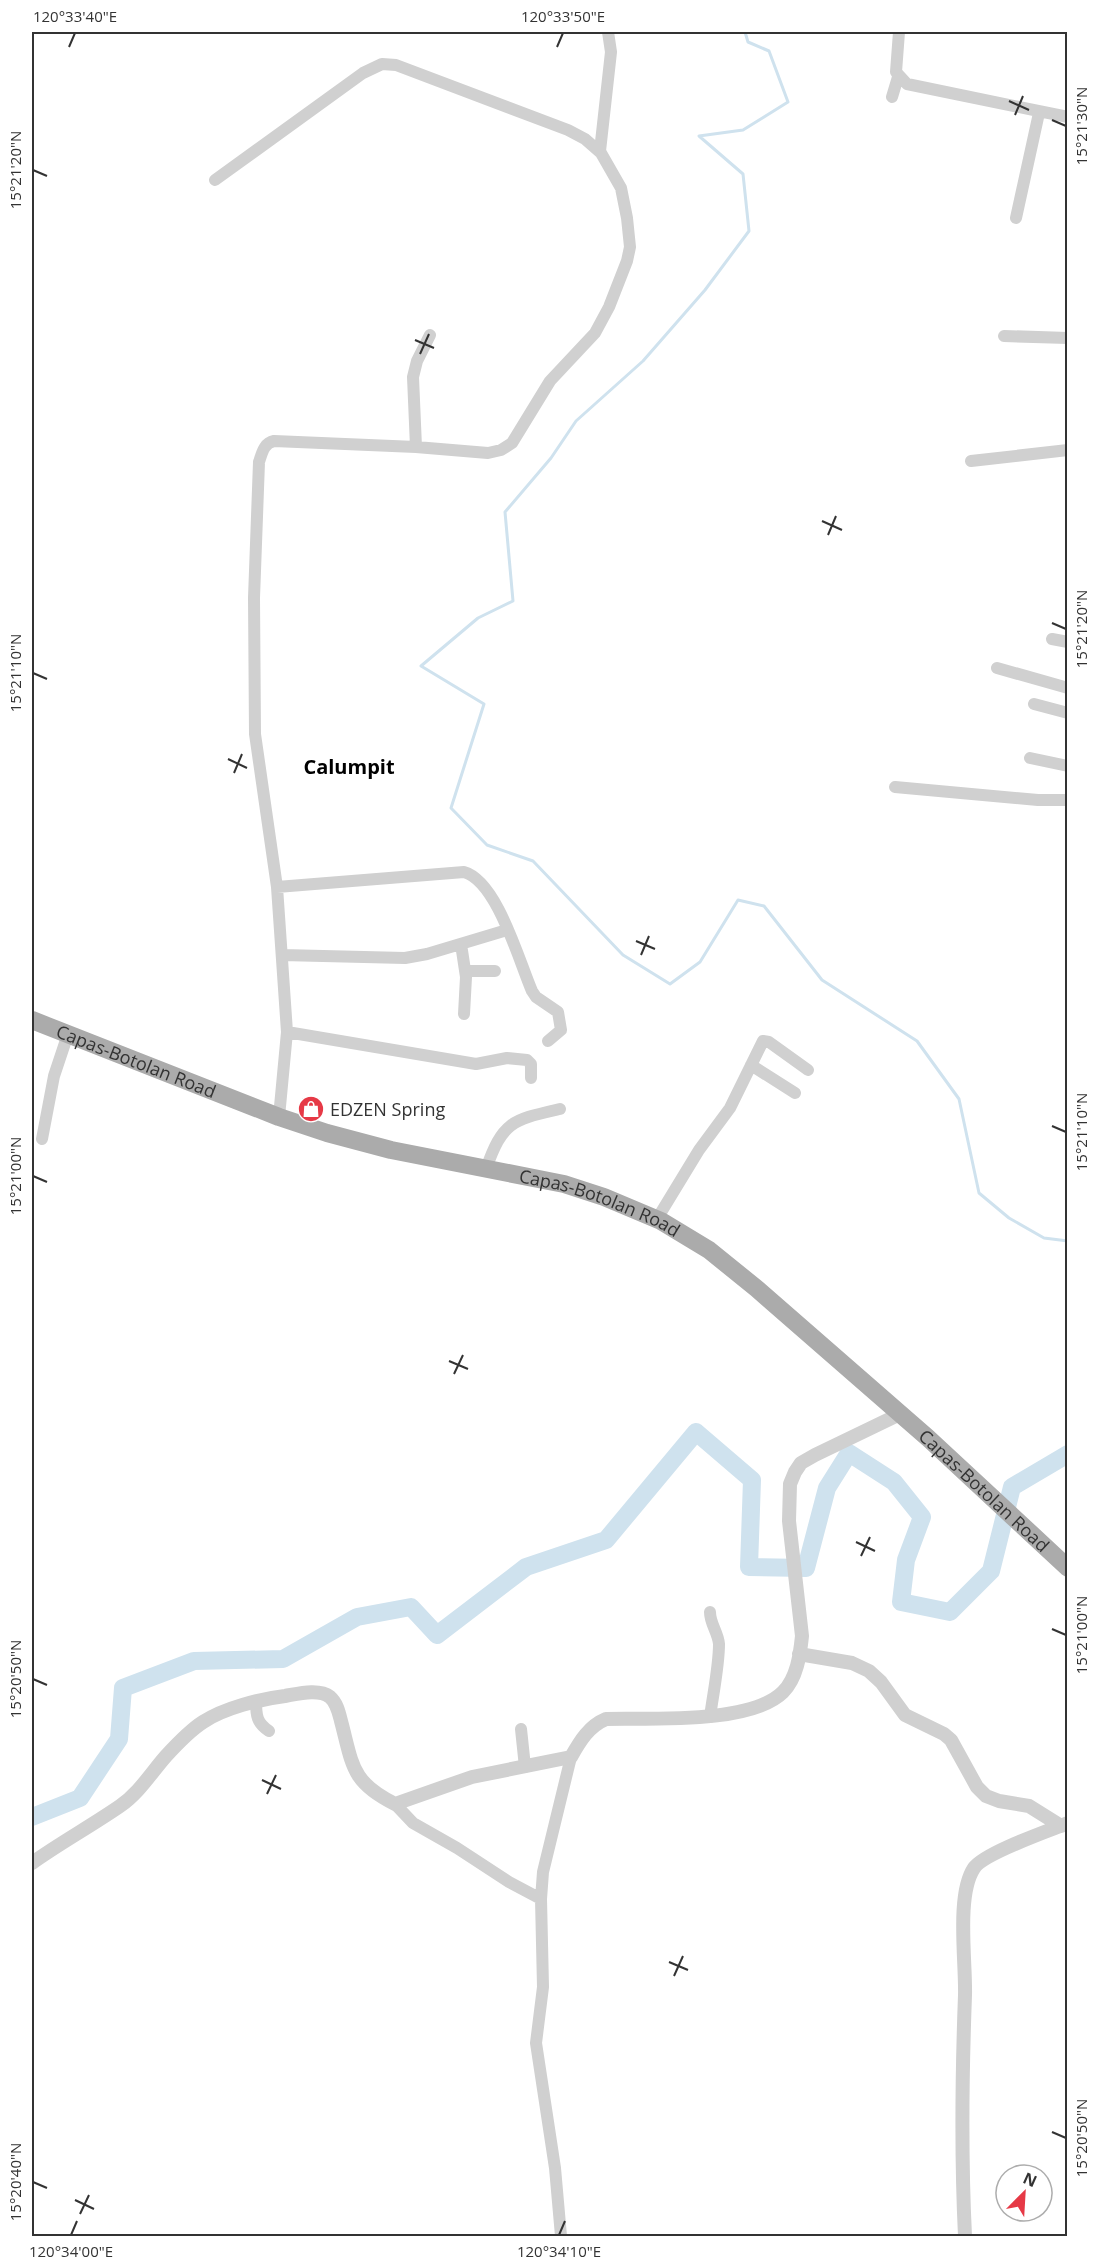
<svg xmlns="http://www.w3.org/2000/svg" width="1099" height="2268" font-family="'Open Sans',sans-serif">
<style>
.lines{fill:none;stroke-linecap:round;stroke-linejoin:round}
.stream{stroke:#cfe2ee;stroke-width:3}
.river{stroke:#cfe2ee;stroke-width:18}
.minor{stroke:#d0d0d0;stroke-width:12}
.tertiary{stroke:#d0d0d0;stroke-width:14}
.primary{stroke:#ababab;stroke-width:18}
.ticks{fill:none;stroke:#333;stroke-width:2}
.labels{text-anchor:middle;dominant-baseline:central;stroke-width:6;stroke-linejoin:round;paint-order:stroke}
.street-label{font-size:18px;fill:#333;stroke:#fff}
.poi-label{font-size:18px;fill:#333;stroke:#fff;text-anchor:start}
.neighbourhood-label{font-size:20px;font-weight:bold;fill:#000;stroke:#fff}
.neatline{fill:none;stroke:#333;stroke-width:2}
.ticks-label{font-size:15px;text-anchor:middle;fill:#333}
</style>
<rect width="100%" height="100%" fill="#fff"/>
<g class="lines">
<path class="stream" d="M 745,32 L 748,42 L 769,51 L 788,102 L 743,130 L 699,136 L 743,174 L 749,231 L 705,290 L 643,361 L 576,421 L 551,458 L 505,512 L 513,601 L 478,618 L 421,666 L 484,704 L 451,808 L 487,845 L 533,861 L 623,955 L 670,984 L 700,962 L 738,900 L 764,906 L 822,980 L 917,1041 L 959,1099 L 979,1193 L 1009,1218 L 1044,1238 L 1068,1241"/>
<path class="river" d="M 32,1817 L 80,1798 L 119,1739 L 123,1688 L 194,1661 L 283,1659 L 357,1617 L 411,1607 L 437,1635 L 526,1567 L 606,1540 L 696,1432 L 752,1480 L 749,1567 L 806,1568 L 827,1488 L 849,1453 L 894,1482 L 922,1517 L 906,1560 L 901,1602 L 950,1612 L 991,1571 L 1012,1487 L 1068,1454"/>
<path class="minor" d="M 899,32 L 896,72 L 907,84 L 1068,117
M 892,97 L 898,77
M 600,151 L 611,52 L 608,32
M 215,180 L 363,73 L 382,64 L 396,65 L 568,130 L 585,139 L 601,153 L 621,188 L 627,218 L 630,247 L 627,261 L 609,307 L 595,333 L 550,381 L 512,443 L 501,450 L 488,453 L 416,447 L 274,441 C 264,443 262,453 259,462 L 254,598 L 255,734 L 277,887 L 287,1032 L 279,1117
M 1016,218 L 1039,113
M 1004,336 L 1068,338
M 416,447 L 413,377 L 417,361 L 430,335
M 971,461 L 1068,450
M 1052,639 L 1068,642
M 997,668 L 1068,688
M 1034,704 L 1068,713
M 1030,758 L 1068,766
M 895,787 L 1038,800 L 1068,800
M 277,887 L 464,872 C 497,881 519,961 532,991 L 536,997 L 558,1012 L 561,1030 L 548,1041
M 461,944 L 466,977 L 464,1014
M 282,955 L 405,958 L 427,954 L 507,930
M 465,971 L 495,971
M 287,1032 L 476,1064 L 507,1058 L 527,1060 L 531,1064 L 531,1078
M 751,1065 L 795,1093
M 42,1139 L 54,1076 L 68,1034
M 486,1169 C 503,1121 512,1120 560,1109
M 657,1219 L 699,1150 L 730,1108 L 763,1041 L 769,1042 L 808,1070
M 710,1612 C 710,1624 718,1632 719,1644 C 719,1666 713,1694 710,1717
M 256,1701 C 256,1716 257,1723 269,1731
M 521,1729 L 525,1767
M 395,1804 L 413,1823 L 457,1848 L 509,1882 L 541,1899
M 561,2236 L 555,2168 L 536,2043 L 543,1987 L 541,1899 L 543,1872 L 571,1757"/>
<path class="tertiary" d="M 799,1654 L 852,1663 L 869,1671 L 881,1682 L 905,1715 L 944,1734 L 951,1740 L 977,1787 L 986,1796 L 999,1801 L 1029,1806 L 1061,1826
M 32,1863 C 60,1843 91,1826 120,1806 C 139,1793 151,1773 166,1756 C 177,1744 189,1731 203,1722 C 224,1708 260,1699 285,1696 C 297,1694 319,1688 330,1697 C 337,1703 339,1713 341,1721 C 353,1766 351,1782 395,1804 L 472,1777 L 571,1757 C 580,1741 589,1726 606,1719 C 650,1718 751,1724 783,1692 C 797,1678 800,1655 802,1636 L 789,1521 L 790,1484 L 795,1472 L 801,1463 L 815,1455 L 900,1414
M 965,2236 C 961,2156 962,2075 965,1995 C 966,1962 956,1895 974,1868 C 984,1853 1048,1831 1068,1823"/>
<path class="primary" id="s1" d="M 32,1020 L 279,1117 L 327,1133 L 391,1150 L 564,1184 L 604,1197 L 661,1221 L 709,1250 L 756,1288 L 928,1438 L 1068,1568"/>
</g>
<path class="ticks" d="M 69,47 L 75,33M 557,47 L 563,33M 1009,101 L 1029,110M 1015,115 L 1023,96M 1052,120 L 1066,126M 33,170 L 47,176M 415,340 L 434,348M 420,354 L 429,334M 822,521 L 842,530M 828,535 L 836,516M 1052,623 L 1066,629M 33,673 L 47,679M 228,759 L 247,768M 234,773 L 242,754M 636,941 L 655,949M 641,955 L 649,936M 1052,1126 L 1066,1132M 33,1176 L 47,1182M 449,1361 L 468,1369M 454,1374 L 463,1355M 856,1542 L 875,1551M 861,1556 L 870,1537M 1052,1629 L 1066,1635M 33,1679 L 47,1685M 262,1780 L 281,1789M 267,1794 L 276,1775M 669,1962 L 688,1970M 674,1976 L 683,1956M 1052,2132 L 1066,2138M 33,2182 L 47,2188M 75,2200 L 94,2209M 80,2214 L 89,2195M 71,2235 L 77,2221M 559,2235 L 565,2221"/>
<defs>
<g id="shop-disc" transform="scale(1.35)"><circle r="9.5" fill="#e63946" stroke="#fff"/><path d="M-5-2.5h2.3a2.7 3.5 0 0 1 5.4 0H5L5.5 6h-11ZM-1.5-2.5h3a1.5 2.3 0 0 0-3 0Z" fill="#fff"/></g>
</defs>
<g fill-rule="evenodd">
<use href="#shop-disc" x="311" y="1109"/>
</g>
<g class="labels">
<g class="street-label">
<text stroke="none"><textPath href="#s1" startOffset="112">Capas-Botolan Road</textPath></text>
<text stroke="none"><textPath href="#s1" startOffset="598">Capas-Botolan Road</textPath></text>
<text stroke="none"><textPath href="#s1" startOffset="1084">Capas-Botolan Road</textPath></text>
</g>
<g class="poi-label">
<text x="330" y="1109">EDZEN Spring</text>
</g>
<g class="neighbourhood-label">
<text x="349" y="766">Calumpit</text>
</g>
</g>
<rect width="1099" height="2268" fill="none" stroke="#ffffff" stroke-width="66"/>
<g transform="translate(1024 2193) rotate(24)"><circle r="28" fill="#ffffff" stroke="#adadad" stroke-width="1.5"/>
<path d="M0-4.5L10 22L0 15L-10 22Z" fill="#e63946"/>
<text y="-9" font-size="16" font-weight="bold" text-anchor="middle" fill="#333333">N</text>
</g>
<rect x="33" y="33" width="1033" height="2202" class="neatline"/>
<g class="ticks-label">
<text x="75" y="22">120°33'40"E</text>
<text x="563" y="22">120°33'50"E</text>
<text transform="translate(1082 126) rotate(-90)" y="5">15°21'30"N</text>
<text transform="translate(16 170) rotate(-90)" y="5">15°21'20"N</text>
<text transform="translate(1082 629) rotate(-90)" y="5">15°21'20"N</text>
<text transform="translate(16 673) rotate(-90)" y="5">15°21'10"N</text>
<text transform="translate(1082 1132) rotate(-90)" y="5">15°21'10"N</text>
<text transform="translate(16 1176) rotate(-90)" y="5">15°21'00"N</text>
<text transform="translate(1082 1635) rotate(-90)" y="5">15°21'00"N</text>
<text transform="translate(16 1679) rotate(-90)" y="5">15°20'50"N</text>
<text transform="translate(1082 2138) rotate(-90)" y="5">15°20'50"N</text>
<text transform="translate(16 2182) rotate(-90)" y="5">15°20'40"N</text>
<text x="71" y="2257">120°34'00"E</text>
<text x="559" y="2257">120°34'10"E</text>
</g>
</svg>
